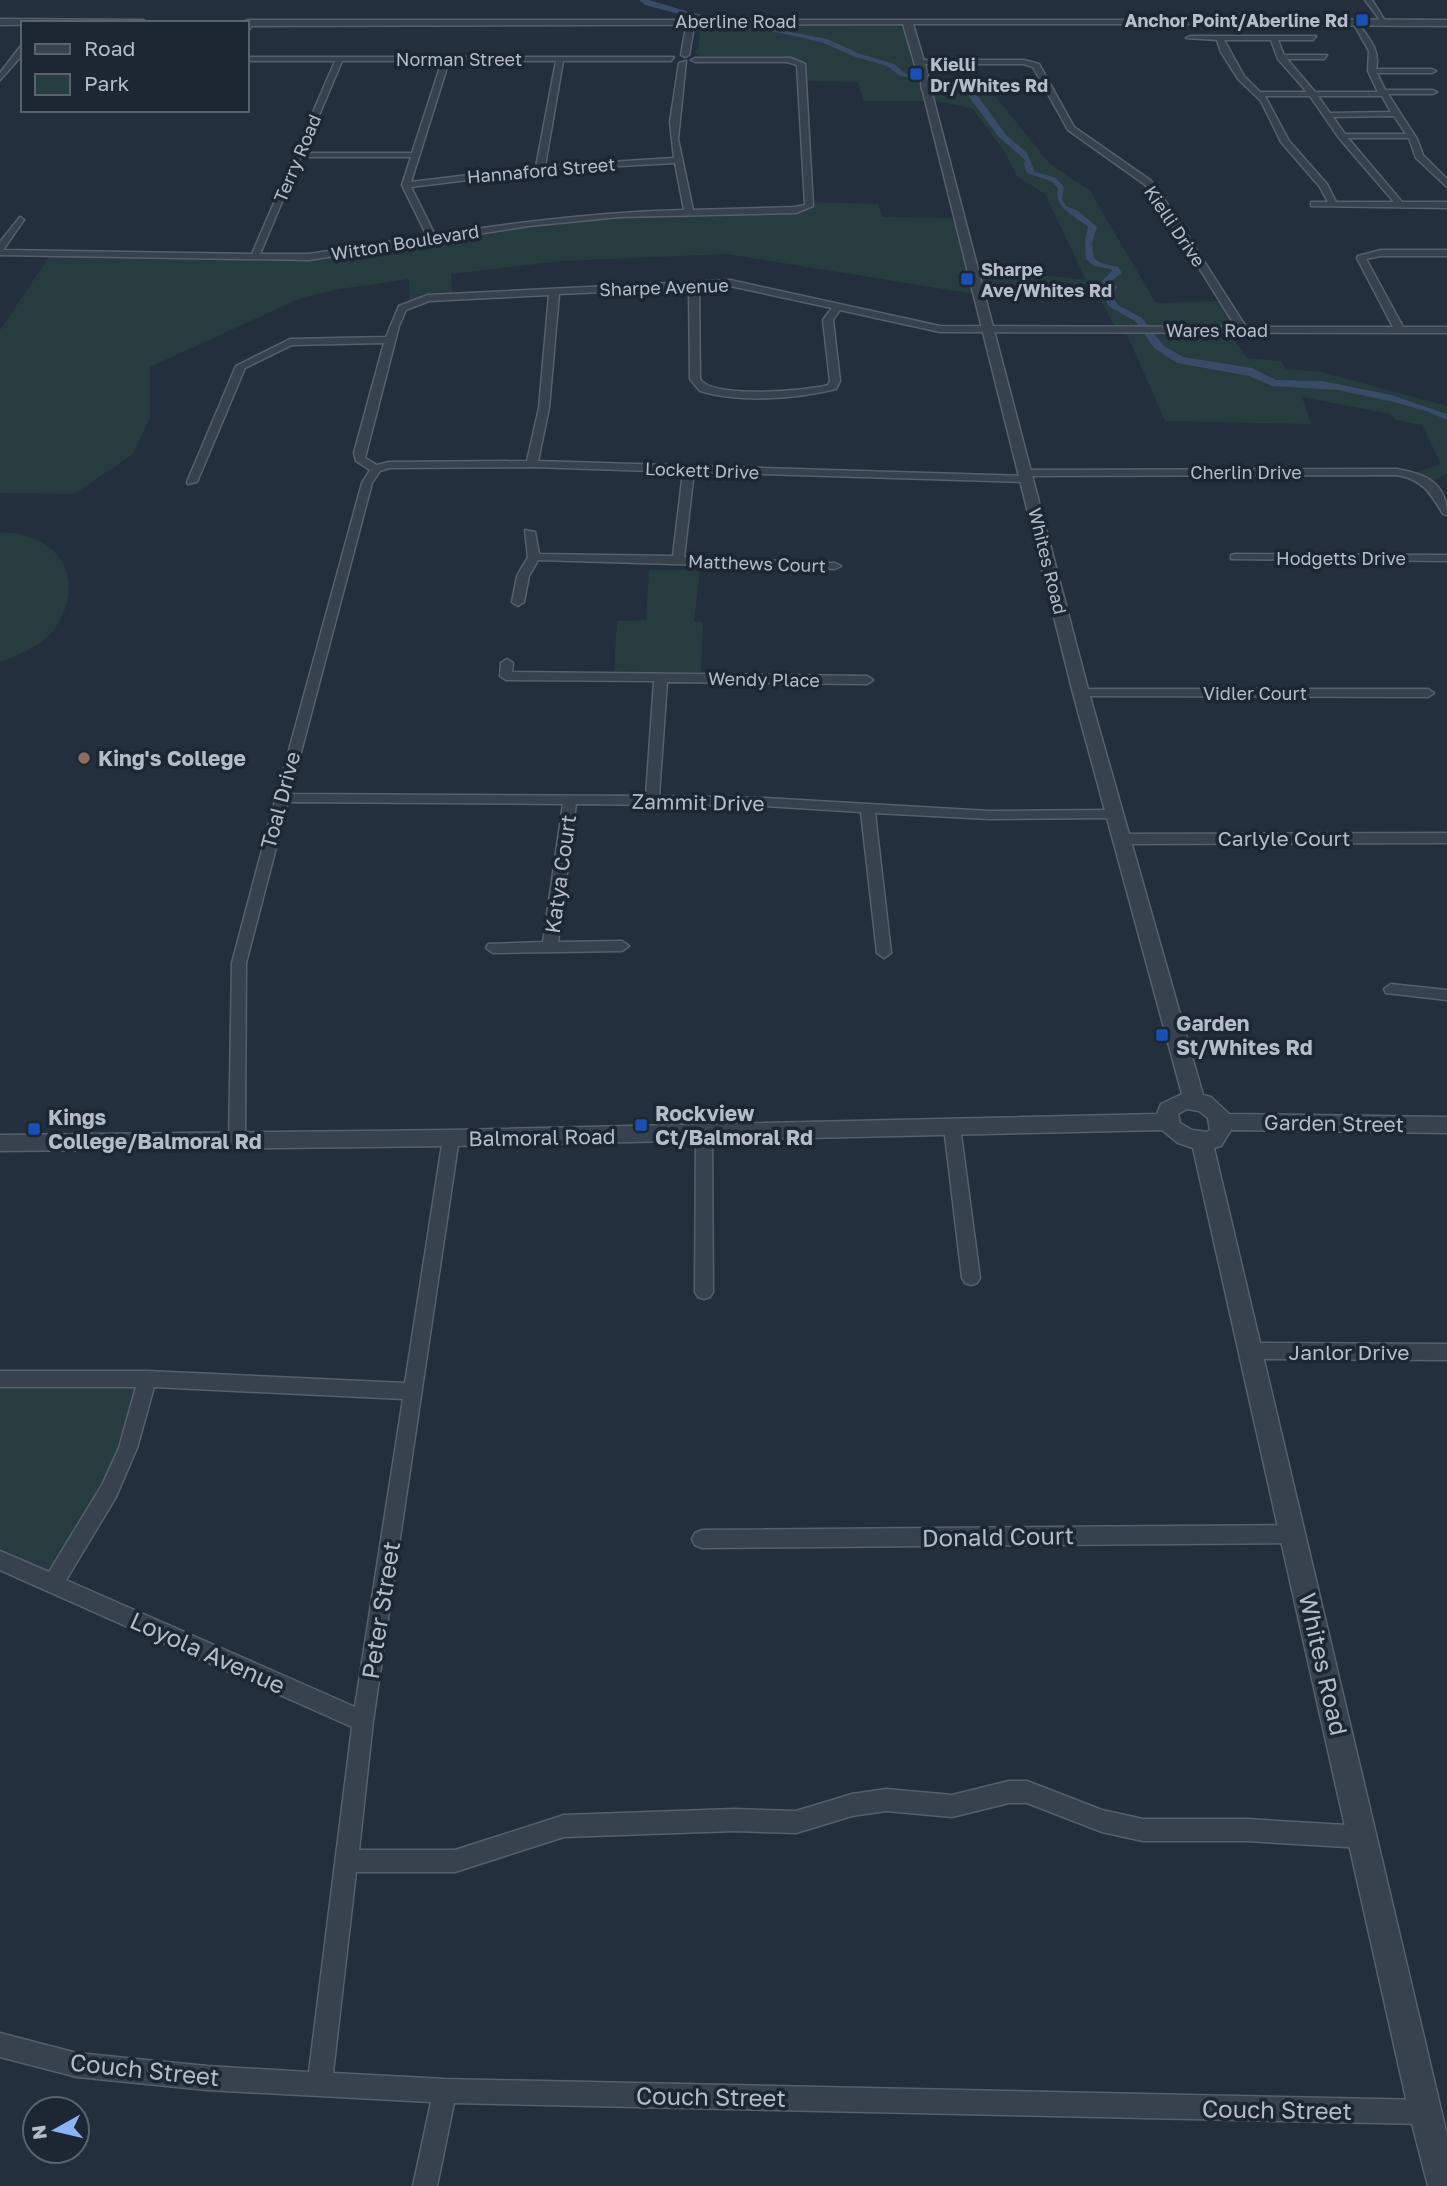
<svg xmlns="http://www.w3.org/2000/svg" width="1447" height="2186" font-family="'Golos Text',sans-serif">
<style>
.green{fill:#263c3f}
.water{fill:#394c67}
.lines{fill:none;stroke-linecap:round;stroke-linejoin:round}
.minor-casing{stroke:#565f6c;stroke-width:3}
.tertiary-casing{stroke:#565f6c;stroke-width:3}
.minor{fill:#38414e;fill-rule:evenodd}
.tertiary{fill:#38414e;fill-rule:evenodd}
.transit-dot{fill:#1a4fb4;stroke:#1d2633;stroke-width:2.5}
.education-dot{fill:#8d6e63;stroke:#1d2633;stroke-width:2.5}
.labels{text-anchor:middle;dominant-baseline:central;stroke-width:7;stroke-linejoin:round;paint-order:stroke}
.far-poi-label{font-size:18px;font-weight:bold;fill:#b4bcc9;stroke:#1d2633;text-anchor:start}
.far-street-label{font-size:18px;fill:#b4bcc9;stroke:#1d2633}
.poi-label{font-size:21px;font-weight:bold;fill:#b4bcc9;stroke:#1d2633;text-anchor:start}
.street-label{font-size:21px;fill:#b4bcc9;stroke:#1d2633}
.near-street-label{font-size:24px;fill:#b4bcc9;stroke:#1d2633}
</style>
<rect width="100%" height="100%" fill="#242f3e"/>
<path class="green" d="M 891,23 L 905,29 L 918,79 L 983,81 L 1050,164 L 1090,191 L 1156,303 L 1221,301 L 1239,330 L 1227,330 L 1247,358 L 1281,361 L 1286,369 L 1321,372 L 1447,406 L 1447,474 L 1429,482 L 1411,474 L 1441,464 L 1422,425 L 1395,420 L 1390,414 L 1302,397 L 1311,424 L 1165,421 L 1125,330 L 1116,330 L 1103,304 L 1094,300 L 997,285 L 999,298 L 727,254 L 562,261 L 451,274 L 453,297 L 410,303 L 409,279 L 334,290 L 299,299 L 150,367 L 150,418 L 133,454 L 74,494 L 0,493 L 0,330 L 50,255 L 316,256 L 525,227 L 626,217 L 795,212 L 810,202 L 878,204 L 882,217 L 958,218 L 971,267 L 1086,280 L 1045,194 L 1017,176 L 1004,151 L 972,108 L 935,101 L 864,101 L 858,82 L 802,81 L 798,62 L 706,58 L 698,55 L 695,51 L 698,49 L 700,33 L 696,29 L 701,24 Z
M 0,532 C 9,533 19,533 27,536 C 74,551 80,596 52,632 C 41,645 16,657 0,662 Z
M 649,570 L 700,570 L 694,622 L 703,622 L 701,672 L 614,672 L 617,621 L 646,620 Z
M 0,1379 L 147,1379 L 128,1448 L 53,1583 L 0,1560 Z"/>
<path class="water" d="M 639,0 L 649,0 L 689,12 L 827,39 L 860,54 L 894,64 L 905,73 L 975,92 L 1006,135 L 1027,153 L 1035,172 L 1056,178 L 1064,187 L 1062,199 L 1066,206 L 1078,211 L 1097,227 L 1092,243 L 1094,258 L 1101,263 L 1118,267 L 1122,273 L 1111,281 L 1117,287 L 1113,297 L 1118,305 L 1142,318 L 1164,346 L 1183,357 L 1252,368 L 1276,380 L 1322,381 L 1391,395 L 1447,414 L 1447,420 L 1426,411 L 1394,402 L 1338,390 L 1272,386 L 1249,376 L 1177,363 L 1154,348 L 1135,321 L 1110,307 L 1104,298 L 1107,287 L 1101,282 L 1112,271 L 1111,269 L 1094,266 L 1086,259 L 1085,242 L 1088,227 C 1074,215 1054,209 1058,188 L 1051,181 L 1027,173 L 1024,165 L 1025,160 L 998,136 L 967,94 L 899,75 L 887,66 L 853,56 L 821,42 L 726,21 L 682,15 L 645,5 Z"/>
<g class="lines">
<g class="minor-casing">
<path id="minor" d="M 1365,0 L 1372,0 L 1387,24 L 1383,24 Z
M 691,19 L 695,21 L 689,55 L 685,57 L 681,55 L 687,21 Z
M 250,21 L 254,23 L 247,32 L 247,23 Z
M 1352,21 L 1356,21 C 1367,36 1381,49 1376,69 L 1432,69 L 1436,71 L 1432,73 L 1377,73 L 1385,90 L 1433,90 L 1437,92 L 1433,94 L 1388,94 L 1417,139 L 1423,155 L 1447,179 L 1447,187 L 1416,158 L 1409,138 L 1348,138 L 1402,202 L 1447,202 L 1447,208 L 1311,206 L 1311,202 L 1328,202 L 1320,187 L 1281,142 L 1261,101 L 1238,79 L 1221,52 L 1217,40 L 1186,38 L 1190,36 L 1316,36 L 1313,40 L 1278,40 L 1284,55 L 1327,55 L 1324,59 L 1287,59 L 1315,92 L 1378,92 L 1368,71 L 1369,51 ZM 1224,40 L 1271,40 L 1278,59 L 1307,92 L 1260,92 L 1244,76 ZM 1265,96 L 1310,96 L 1339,138 L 1394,202 L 1336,202 L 1327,184 L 1289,141 ZM 1318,96 L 1382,96 L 1391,112 L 1330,113 ZM 1394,116 L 1406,134 L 1345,134 L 1333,117 Z
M 20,47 L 23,47 L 23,54 L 0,80 L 0,73 Z
M 247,57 L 674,57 L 671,61 L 563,61 L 545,166 L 674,158 L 670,122 L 679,63 L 686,61 L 678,139 L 693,210 L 795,207 L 805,205 L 797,65 L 787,62 L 695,62 L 691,60 L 695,58 L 791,58 L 805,64 L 813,206 L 796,213 L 620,217 L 529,226 L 309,260 L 0,255 L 0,242 L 20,217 L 24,220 L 3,250 L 252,254 L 335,61 L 247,61 ZM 342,61 L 442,61 L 412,153 L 303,153 ZM 449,61 L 556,61 L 536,167 L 411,182 ZM 301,157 L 411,157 L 402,185 L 427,236 L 309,254 L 260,254 ZM 675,163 L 684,210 C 600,212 518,222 435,235 L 411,187 L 547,170 Z
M 919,60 L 1024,60 L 1039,64 L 1074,127 L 1150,180 L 1157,188 L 1246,327 L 1393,327 L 1357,258 L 1358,256 L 1381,250 L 1447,250 L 1447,256 L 1381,256 L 1366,259 L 1403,327 L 1447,327 L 1447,333 L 940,332 L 840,310 L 833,320 L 840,381 L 836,389 C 795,399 741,403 700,391 L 690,379 L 689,288 L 559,294 L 549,408 L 538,461 L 1023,476 L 1020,473 L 1025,470 L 1397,469 C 1426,474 1447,483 1447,515 L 1443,514 C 1430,492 1423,480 1397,475 L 1029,476 L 1032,479 L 1027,482 L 694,472 L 684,557 L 835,563 L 841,566 L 835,569 L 538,560 L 529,576 L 524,602 L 518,606 L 512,602 L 517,576 L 528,557 L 525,530 L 535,532 L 539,554 L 673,556 L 683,472 L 532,467 L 390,468 L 380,471 L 372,483 L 290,794 L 646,796 L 654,681 L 506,680 L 500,676 L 501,663 L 507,659 L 513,663 L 512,672 L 867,676 L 873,680 L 867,684 L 667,682 L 659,796 L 765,798 L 989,811 L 1115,810 L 1122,814 L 1115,818 L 989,819 L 875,813 L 891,953 L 884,958 L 877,953 L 861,812 L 765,806 L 576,804 L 558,942 L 622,941 L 629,946 L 622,951 L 493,953 L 486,948 L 488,944 L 543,942 L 563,804 L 288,802 L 246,963 L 245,1141 L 243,1145 L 231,1145 L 229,1141 L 232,963 L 275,801 L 273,798 L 277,794 L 362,483 L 370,470 L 356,461 L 354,453 L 384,343 L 292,345 L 245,368 L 197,482 L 188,484 L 187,482 L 236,366 L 290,339 L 386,337 L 399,306 L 428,295 L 730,280 L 940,326 L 1236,327 L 1151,191 L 1144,184 L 1068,130 L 1033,67 L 1023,64 L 916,64 ZM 730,286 L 832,308 L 823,320 L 830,381 L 828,385 C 806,391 712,399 700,379 L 699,287 ZM 549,295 L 539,408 L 527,461 L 389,462 L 377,465 L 365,458 L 399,326 L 406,310 L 429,301 Z
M 920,73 L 927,75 L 929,92 L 922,90 Z
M 1235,554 L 1447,555 L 1447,561 L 1231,559 L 1231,555 Z
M 1081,689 L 1428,689 L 1434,693 L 1428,697 L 1077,696 L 1077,690 Z
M 1447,833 L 1447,843 L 1122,844 L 1115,839 L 1122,834 Z
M 1391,984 L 1447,990 L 1447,1000 L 1386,993 L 1384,989 Z
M 952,1121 L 958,1123 L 960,1127 L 980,1278 L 977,1283 L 971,1285 L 965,1283 L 962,1278 L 944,1127 L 946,1123 Z
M 704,1127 L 710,1129 L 712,1133 L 713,1292 L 710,1297 L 704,1299 L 698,1297 L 695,1292 L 696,1133 L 698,1129 Z
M 451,1132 L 457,1134 L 459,1138 L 373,1721 L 359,1850 L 455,1850 L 564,1815 L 734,1809 L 796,1811 L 852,1794 L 886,1789 L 952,1795 L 1009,1781 L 1027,1781 L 1102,1810 L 1143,1819 L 1247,1819 L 1363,1826 L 1371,1829 L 1374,1837 L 1371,1845 L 1363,1848 L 1247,1841 L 1143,1841 L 1102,1832 L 1027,1803 L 1009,1803 L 952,1817 L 886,1811 L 852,1816 L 796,1833 L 734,1831 L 564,1837 L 455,1872 L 356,1872 L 333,2073 L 445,2079 L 1425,2100 L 1433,2104 L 1437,2112 L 1433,2120 L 1425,2124 L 454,2103 L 437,2186 L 413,2186 L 431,2102 L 207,2090 L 77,2077 L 0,2057 L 0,2033 L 77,2053 L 207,2066 L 309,2072 L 352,1727 L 0,1570 L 0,1551 L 49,1572 L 102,1485 L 119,1448 L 136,1387 L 0,1387 L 0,1371 L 147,1371 L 405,1383 L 443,1138 L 445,1134 ZM 154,1387 L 403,1399 L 355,1707 L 66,1580 L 116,1497 L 137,1448 Z
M 1252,1343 L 1447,1344 L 1447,1360 L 1252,1359 L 1246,1356 L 1243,1351 L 1246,1346 Z
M 1294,1525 L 1301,1528 L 1304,1534 L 1301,1540 L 1294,1543 L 702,1548 L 695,1545 L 692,1539 L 695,1533 L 702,1530 Z"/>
</g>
<g class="tertiary-casing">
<path id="tertiary" d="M 1233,14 L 1265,19 L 1447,20 L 1447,26 L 1265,25 C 1251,23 1240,27 1226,24 L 913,24 L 928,75 L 923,78 L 918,75 L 903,24 L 247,26 L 247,23 L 242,23 L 247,20 L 1233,20 L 1228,17 Z
M 0,19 L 143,20 L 148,23 L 0,25 Z
M 922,88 L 931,90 L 1089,693 L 1203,1095 L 1211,1097 L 1229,1114 L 1447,1117 L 1447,1133 L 1231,1130 L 1221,1146 L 1214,1148 L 1447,2135 L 1447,2186 L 1428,2186 L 1409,2112 L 1193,1148 L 1178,1143 L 1162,1130 L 451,1146 L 0,1151 L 0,1135 L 451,1130 L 1157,1114 L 1161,1104 L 1182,1094 L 1073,693 ZM 1187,1109 L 1199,1111 L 1208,1118 L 1210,1130 L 1207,1132 L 1192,1130 L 1180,1123 L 1178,1114 Z"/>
</g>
<use href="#minor" class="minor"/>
<use href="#tertiary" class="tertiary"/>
</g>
<g class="transit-dot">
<rect x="1355" y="13" width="14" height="14" rx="3.5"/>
<rect x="909" y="67" width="14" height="14" rx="3.5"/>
<rect x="960" y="272" width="14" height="14" rx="3.5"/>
<rect x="1155" y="1028" width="14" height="14" rx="3.5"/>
<rect x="634" y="1118" width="14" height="14" rx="3.5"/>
<rect x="27" y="1122" width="14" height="14" rx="3.5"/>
</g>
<circle class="education-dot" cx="84" cy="758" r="7"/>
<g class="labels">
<g class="far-poi-label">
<text x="1348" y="20" text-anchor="end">Anchor Point/Aberline Rd</text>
<text x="930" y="64">Kielli<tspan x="930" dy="21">Dr/Whites Rd</tspan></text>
<text x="981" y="269">Sharpe<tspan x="981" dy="21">Ave/Whites Rd</tspan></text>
</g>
<g class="far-street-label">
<text x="736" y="21">Aberline Road</text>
<text x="459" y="59">Norman Street</text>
<text transform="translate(297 158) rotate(-67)">Terry Road</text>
<text transform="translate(541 170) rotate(-5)">Hannaford Street</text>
<text transform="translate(1175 226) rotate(56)">Kielli Drive</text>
<text transform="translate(405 242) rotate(-9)">Witton Boulevard</text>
<text transform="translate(664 287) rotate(-2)">Sharpe Avenue</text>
<text x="1217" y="330">Wares Road</text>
<text transform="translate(702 470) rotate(2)">Lockett Drive</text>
<text x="1246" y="472">Cherlin Drive</text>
<text x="1341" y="558">Hodgetts Drive</text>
<text transform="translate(1048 561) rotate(76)">Whites Road</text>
<text transform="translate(757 563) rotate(2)">Matthews Court</text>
<text transform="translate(764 679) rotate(1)">Wendy Place</text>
<text x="1255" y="693">Vidler Court</text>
</g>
<g class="poi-label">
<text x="98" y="758">King's College</text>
<text x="1176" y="1023">Garden<tspan x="1176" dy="24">St/Whites Rd</tspan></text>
<text x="655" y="1113">Rockview<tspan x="655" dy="24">Ct/Balmoral Rd</tspan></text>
<text x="48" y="1117">Kings<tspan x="48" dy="24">College/Balmoral Rd</tspan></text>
</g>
<g class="street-label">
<text transform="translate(280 800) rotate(-75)">Toal Drive</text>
<text transform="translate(698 802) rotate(1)">Zammit Drive</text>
<text x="1284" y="838">Carlyle Court</text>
<text transform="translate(560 874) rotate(-82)">Katya Court</text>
<text transform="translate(1334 1123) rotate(1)">Garden Street</text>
<text transform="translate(542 1137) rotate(-1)">Balmoral Road</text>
<text x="1349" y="1352">Janlor Drive</text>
</g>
<g class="near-street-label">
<text transform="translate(998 1536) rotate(-1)">Donald Court</text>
<text transform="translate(380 1610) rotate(-81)">Peter Street</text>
<text transform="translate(208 1652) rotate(24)">Loyola Avenue</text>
<text transform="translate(1324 1664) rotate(77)">Whites Road</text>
<text transform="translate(145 2069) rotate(6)">Couch Street</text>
<text transform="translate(711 2096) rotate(1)">Couch Street</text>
<text transform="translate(1277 2109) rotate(1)">Couch Street</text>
</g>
</g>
<rect x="21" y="21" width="228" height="91" fill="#1d2633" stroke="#59626f" stroke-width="2"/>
<rect x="35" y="44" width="35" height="10" fill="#38414e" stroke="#59626f" stroke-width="2"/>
<text x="84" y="56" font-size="21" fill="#b4bcc9">Road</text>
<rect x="35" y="74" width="35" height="21" fill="#263c3f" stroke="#59626f" stroke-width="2"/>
<text x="84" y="91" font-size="21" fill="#b4bcc9">Park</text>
<g transform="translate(56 2130) rotate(262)"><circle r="33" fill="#1d2633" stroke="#59626f" stroke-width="2"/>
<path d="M0-5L12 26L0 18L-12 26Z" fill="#8ab4f8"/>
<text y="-10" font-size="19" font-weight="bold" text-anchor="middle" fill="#b4bcc9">N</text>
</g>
</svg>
